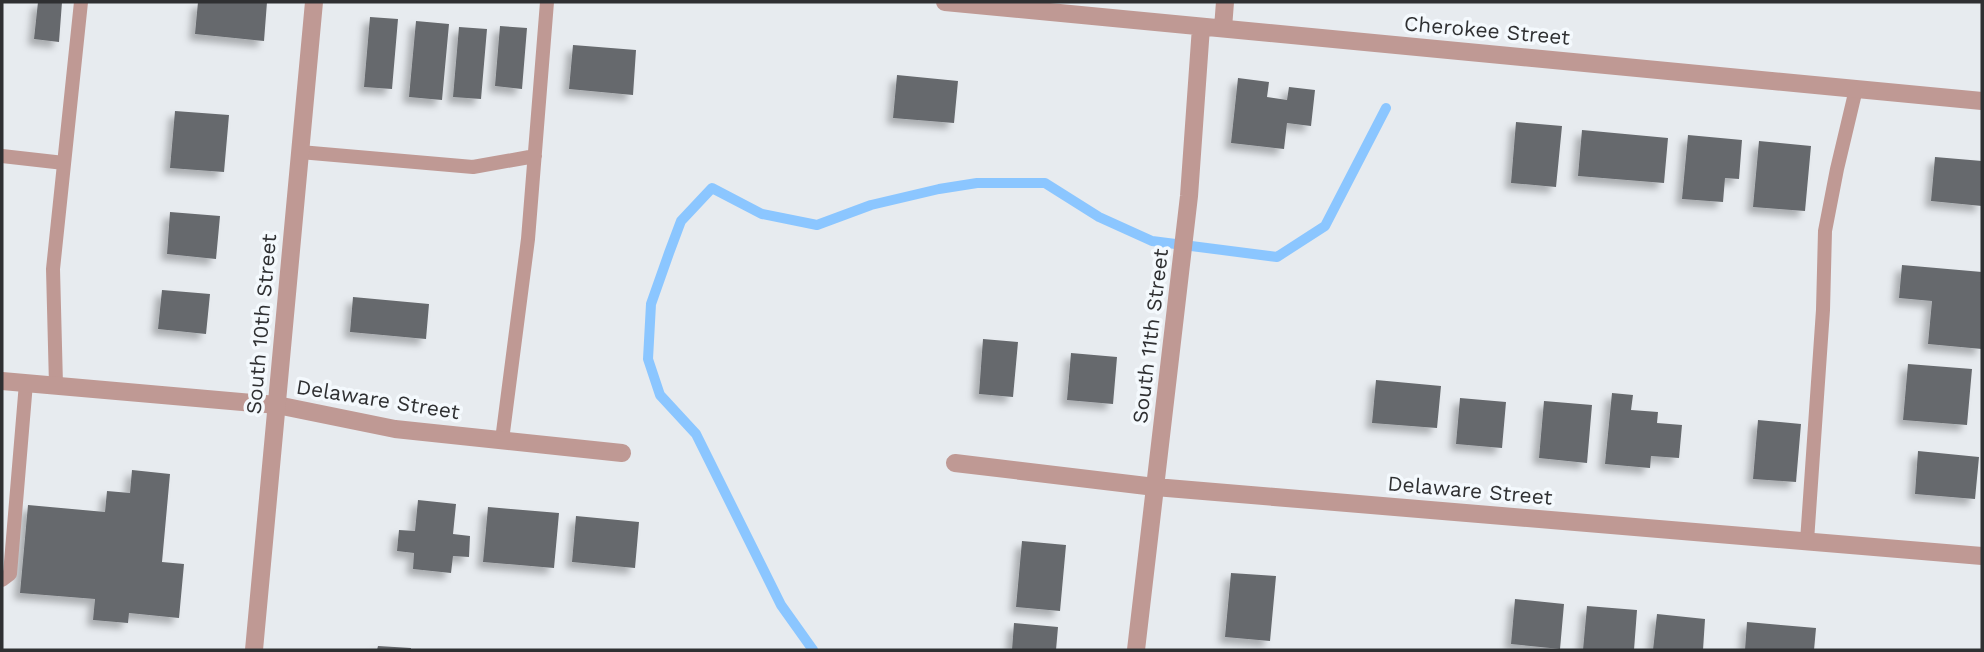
<svg xmlns="http://www.w3.org/2000/svg" width="1984" height="652" font-family="'Work Sans',sans-serif">
<style>
.lines{fill:none;stroke-linecap:round;stroke-linejoin:round}
.stream{stroke:#8bc6ff;stroke-width:10}
.building{fill:#66696d;filter:url(#shadow)}
.service{stroke:#bf9994;stroke-width:14}
.minor{stroke:#bf9994;stroke-width:18}
.tertiary{stroke:#bf9994;stroke-width:18}
.labels{text-anchor:middle;dominant-baseline:central;stroke-width:7;stroke-linejoin:round;paint-order:stroke}
.street-label{font-size:21px;fill:#2f3032;stroke:#f4f9fd}
</style>
<defs>
<filter id="shadow"><feDropShadow dx="-6" dy="6" stdDeviation="3.5" flood-color="#0004"/></filter>
</defs>
<rect width="100%" height="100%" fill="#e7ebef"/>
<g class="lines">
<path class="stream" d="M 813,650 L 781,605 L 696,434 L 660,395 L 648,359 L 651,304 L 669,253 L 681,221 L 712,188 L 762,214 L 817,225 L 871,205 L 939,189 L 977,183 L 1045,183 L 1099,217 L 1152,241 L 1277,257 L 1325,226 L 1386,108"/>
</g>
<path class="building" d="M 38,2 L 62,2 L 59,42 L 34,39 Z
M 198,2 L 267,2 L 264,41 L 195,34 Z
M 370,17 L 398,19 L 392,89 L 364,87 Z
M 416,21 L 449,24 L 442,100 L 409,97 Z
M 500,26 L 527,28 L 522,89 L 495,86 Z
M 459,27 L 487,29 L 481,99 L 453,97 Z
M 573,45 L 636,50 L 633,95 L 569,89 Z
M 897,75 L 958,81 L 954,123 L 893,118 Z
M 1238,78 L 1269,82 L 1267,97 L 1287,100 L 1289,87 L 1315,90 L 1311,126 L 1287,123 L 1284,149 L 1231,143 Z
M 175,111 L 229,115 L 224,172 L 170,168 Z
M 1516,122 L 1562,126 L 1556,187 L 1511,183 Z
M 1582,130 L 1668,138 L 1664,183 L 1578,176 Z
M 1688,135 L 1742,140 L 1739,179 L 1725,178 L 1723,202 L 1682,199 Z
M 1759,141 L 1811,146 L 1805,211 L 1753,207 Z
M 1935,157 L 1982,161 L 1982,206 L 1931,201 Z
M 170,212 L 220,216 L 216,259 L 167,254 Z
M 1902,265 L 1982,272 L 1982,349 L 1928,344 L 1932,301 L 1899,298 Z
M 162,290 L 210,294 L 206,334 L 158,329 Z
M 353,297 L 429,304 L 426,339 L 350,332 Z
M 983,339 L 1018,342 L 1013,397 L 979,394 Z
M 1071,353 L 1117,357 L 1113,404 L 1067,400 Z
M 1908,364 L 1972,369 L 1967,425 L 1903,420 Z
M 1376,380 L 1441,386 L 1437,428 L 1372,423 Z
M 1612,393 L 1633,395 L 1631,410 L 1658,412 L 1657,423 L 1682,425 L 1679,458 L 1651,456 L 1650,468 L 1605,464 Z
M 1460,398 L 1506,402 L 1502,448 L 1456,444 Z
M 1544,401 L 1592,405 L 1587,463 L 1539,458 Z
M 1758,420 L 1801,424 L 1796,482 L 1753,479 Z
M 1918,451 L 1979,457 L 1975,499 L 1915,494 Z
M 132,470 L 170,474 L 162,562 L 184,564 L 179,618 L 129,613 L 128,623 L 93,620 L 95,599 L 20,593 L 28,505 L 105,512 L 107,491 L 130,493 Z
M 418,500 L 456,504 L 453,534 L 470,536 L 469,557 L 453,556 L 451,573 L 413,569 L 414,553 L 397,551 L 399,530 L 415,531 Z
M 488,507 L 559,513 L 554,568 L 483,562 Z
M 576,516 L 639,522 L 635,568 L 572,562 Z
M 1022,541 L 1066,545 L 1060,611 L 1016,607 Z
M 1231,573 L 1276,576 L 1270,641 L 1225,637 Z
M 1515,599 L 1564,604 L 1560,649 L 1511,644 Z
M 1587,606 L 1637,610 L 1634,650 L 1583,650 Z
M 1657,614 L 1705,619 L 1703,650 L 1653,650 Z
M 1747,622 L 1816,628 L 1814,650 L 1745,650 Z
M 1014,623 L 1058,627 L 1056,650 L 1012,650 Z
M 378,646 L 411,648 L 411,650 L 377,650 Z"/>
<g class="lines">
<path class="service" d="M 300,152 L 473,167 L 535,156
M 2,156 L 64,163
M 56,385 L 53,269 L 81,2
M 502,440 L 528,239 L 547,2
M 1807,541 L 1823,310 L 1825,231 L 1837,169 L 1856,89
M 2,580 L 10,574 L 26,383"/>
<path class="minor" d="M 945,2 L 1982,101
M 1223,28 L 1225,2
M 2,381 L 277,405 L 395,429 L 622,453
M 955,463 L 1155,487 L 1982,556
M 1136,650 L 1189,196 L 1201,27"/>
<path class="tertiary" d="M 254,650 L 314,2"/>
</g>
<g class="labels">
<g class="street-label">
<text transform="translate(1487 30) rotate(5)">Cherokee Street</text>
<text transform="translate(261 324) rotate(-85)">South 10th Street</text>
<text transform="translate(1150 336) rotate(-83)">South 11th Street</text>
<text transform="translate(378 399) rotate(9)">Delaware Street</text>
<text transform="translate(1470 490) rotate(5)">Delaware Street</text>
</g>
</g>
<rect width="1984" height="652" fill="none" stroke="#2f3032" stroke-width="7"/>
</svg>
